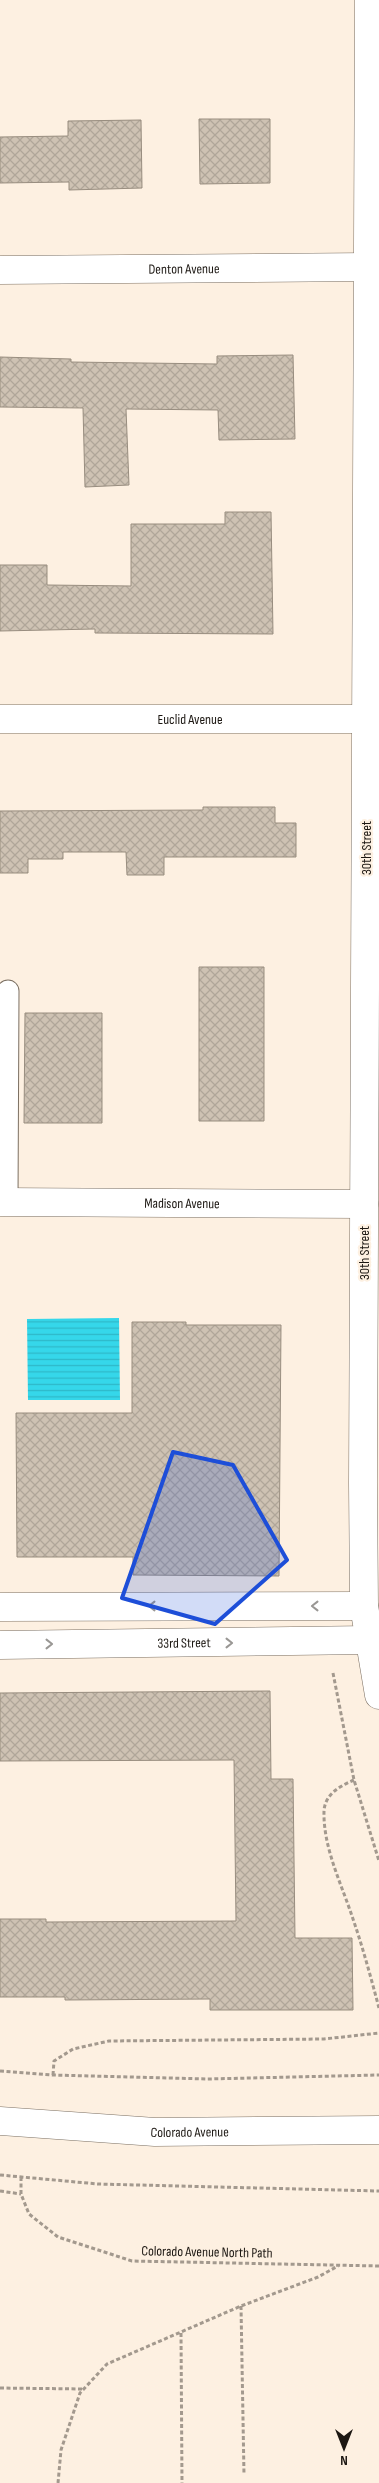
<svg xmlns="http://www.w3.org/2000/svg" width="379" height="2483" font-family="'Sofia Sans Condensed',sans-serif">
<style>
.water{fill:url(#water-rules)}
.building{fill:url(#building-cross-hatch);stroke:#988d7f}
.lines{fill:none;stroke-linecap:round;stroke-linejoin:round}
.lane-casing{stroke:#7c7063;stroke-width:23}
.street-casing{stroke:#7c7063;stroke-width:29}
.secondary-casing{stroke:#7c7063;stroke-width:29}
.path{stroke:#a3998e;stroke-width:3;stroke-dasharray:4 2.5;stroke-linecap:butt}
.lane{stroke:#fff;stroke-width:21}
.street{stroke:#fff;stroke-width:28}
.secondary{stroke:#fff;stroke-width:28}
.oneway{stroke:#999794}
.marked{fill:#1d4ed8;fill-opacity:0.2;stroke:#1d4ed8;stroke-width:4;stroke-linejoin:round}
.labels{text-anchor:middle;dominant-baseline:central;stroke-width:4.5;stroke-linejoin:round;paint-order:stroke}
.street-label{font-size:14px;fill:#1c1712;stroke:#fdf0e1}
</style>
<defs>
<pattern id="water-rules" width="6" height="5" patternUnits="userSpaceOnUse" patternTransform="scale(1.25)"><rect width="6" height="5" fill="#35d7ea"/><path d="M0 2.5h6" fill="none" stroke="#2eb8c8"/></pattern>
<pattern id="building-cross-hatch" width="8" height="8" patternUnits="userSpaceOnUse" patternTransform="scale(1.25)"><rect width="8" height="8" fill="#cec2b3"/><path d="M0 0l8 8M0 8l8-8" fill="none" stroke="#b0a699"/></pattern>
</defs>
<rect width="100%" height="100%" fill="#fdf0e1"/>
<path class="water" d="M 119,1318 L 120,1400 L 28,1400 L 27,1319 Z"/>
<path class="building" d="M 199,119 L 270,119 L 270,183 L 200,184 Z
M 141,120 L 142,188 L 69,190 L 69,182 L 0,183 L 0,137 L 68,136 L 68,121 Z
M 293,355 L 295,439 L 219,440 L 218,410 L 126,409 L 129,485 L 85,487 L 83,408 L 0,407 L 0,357 L 71,359 L 71,362 L 217,364 L 217,356 Z
M 225,512 L 271,512 L 273,634 L 95,633 L 95,629 L 0,631 L 0,565 L 47,565 L 47,585 L 131,586 L 131,524 L 225,524 Z
M 203,807 L 275,807 L 275,823 L 296,823 L 296,857 L 164,857 L 164,875 L 127,875 L 126,852 L 63,852 L 63,859 L 28,859 L 28,873 L 0,873 L 0,811 L 203,810 Z
M 199,967 L 264,967 L 264,1121 L 199,1121 Z
M 25,1013 L 102,1013 L 102,1123 L 24,1123 Z
M 132,1322 L 186,1322 L 186,1325 L 281,1325 L 279,1576 L 133,1575 L 133,1557 L 17,1557 L 16,1413 L 132,1413 Z
M 270,1691 L 271,1779 L 293,1779 L 295,1938 L 352,1938 L 353,2010 L 210,2010 L 210,1999 L 65,2000 L 65,1997 L 0,1997 L 0,1919 L 46,1919 L 46,1922 L 236,1921 L 234,1760 L 0,1761 L 0,1693 Z"/>
<g class="lines">
<g class="lane-casing">
<path id="lane" d="M 7,1202 L 8,991"/>
</g>
<g class="street-casing">
<g id="street">
<path id="s1" d="M 0,270 L 368,267"/>
<path id="s2" d="M 0,719 L 379,719"/>
<path id="s3" d="M 0,1202 L 364,1204"/>
<path d="M 0,1607 L 364,1606"/>
<path id="s4" d="M 0,1645 L 368,1640"/>
</g>
</g>
<g class="secondary-casing">
<g id="secondary">
<path d="M 369,0 L 363,1483 L 364,1606 L 379,1695"/>
<path id="s5" d="M 0,2121 L 155,2132 L 379,2130"/>
</g>
</g>
<path class="path" d="M 333,1673 L 354,1780 L 379,1861
M 354,1780 C 340,1786 325,1794 324,1811 C 323,1848 342,1885 353,1919 C 363,1948 371,1978 379,2008
M 0,2071 L 53,2075 L 207,2079 L 379,2075
M 53,2075 L 54,2061 L 73,2049 L 109,2041 L 324,2039 L 379,2033
M 0,2175 L 98,2184 L 379,2191
M 21,2177 L 21,2194 L 29,2214 L 58,2237 L 132,2261 L 379,2266
M 0,2191 L 21,2194
M 241,2306 L 244,2475
M 181,2333 L 182,2483
M 0,2388 L 84,2389
M 58,2483 L 61,2450 L 80,2393 L 107,2364 L 241,2306 L 318,2277 L 338,2266"/>
<use href="#lane" class="lane"/>
<use href="#street" class="street"/>
<use href="#secondary" class="secondary"/>
</g>
<defs><path id="oneway-chevron" d="M-2-3.5L2.5 0L-2 3.5" fill="none" stroke-width="1.6" stroke-linecap="round" stroke-linejoin="round" transform="scale(1.25)"/></defs>
<g class="oneway">
<use href="#oneway-chevron" transform="translate(152 1606) rotate(180)"/>
<use href="#oneway-chevron" transform="translate(315 1606) rotate(180)"/>
<use href="#oneway-chevron" transform="translate(229 1643)"/>
<use href="#oneway-chevron" transform="translate(49 1644)"/>
</g>
<path class="marked" d="M 173,1452 L 233,1465 L 287,1560 L 215,1624 L 122,1598 Z"/>
<g class="labels">
<g class="street-label">
<text stroke="none"><textPath href="#s1" startOffset="184">Denton Avenue</textPath></text>
<text stroke="none"><textPath href="#s2" startOffset="190">Euclid Avenue</textPath></text>
<text transform="translate(366 848) rotate(-90)">30th Street</text>
<text stroke="none"><textPath href="#s3" startOffset="182">Madison Avenue</textPath></text>
<text transform="translate(364 1253) rotate(-90)">30th Street</text>
<text stroke="none"><textPath href="#s4" startOffset="184">33rd Street</textPath></text>
<text stroke="none"><textPath href="#s5" startOffset="190">Colorado Avenue</textPath></text>
<text transform="translate(207 2252) rotate(1)">Colorado Avenue North Path</text>
</g>
</g>
<g transform="translate(344 2448) rotate(180)" stroke="#fdf0e1" stroke-width="4" paint-order="stroke">
<path d="M0-4L9 19L0 12L-9 19Z" fill="#1c1712"/>
<text y="-8" font-size="14" font-weight="bold" text-anchor="middle" fill="#1c1712">N</text>
</g>
</svg>
